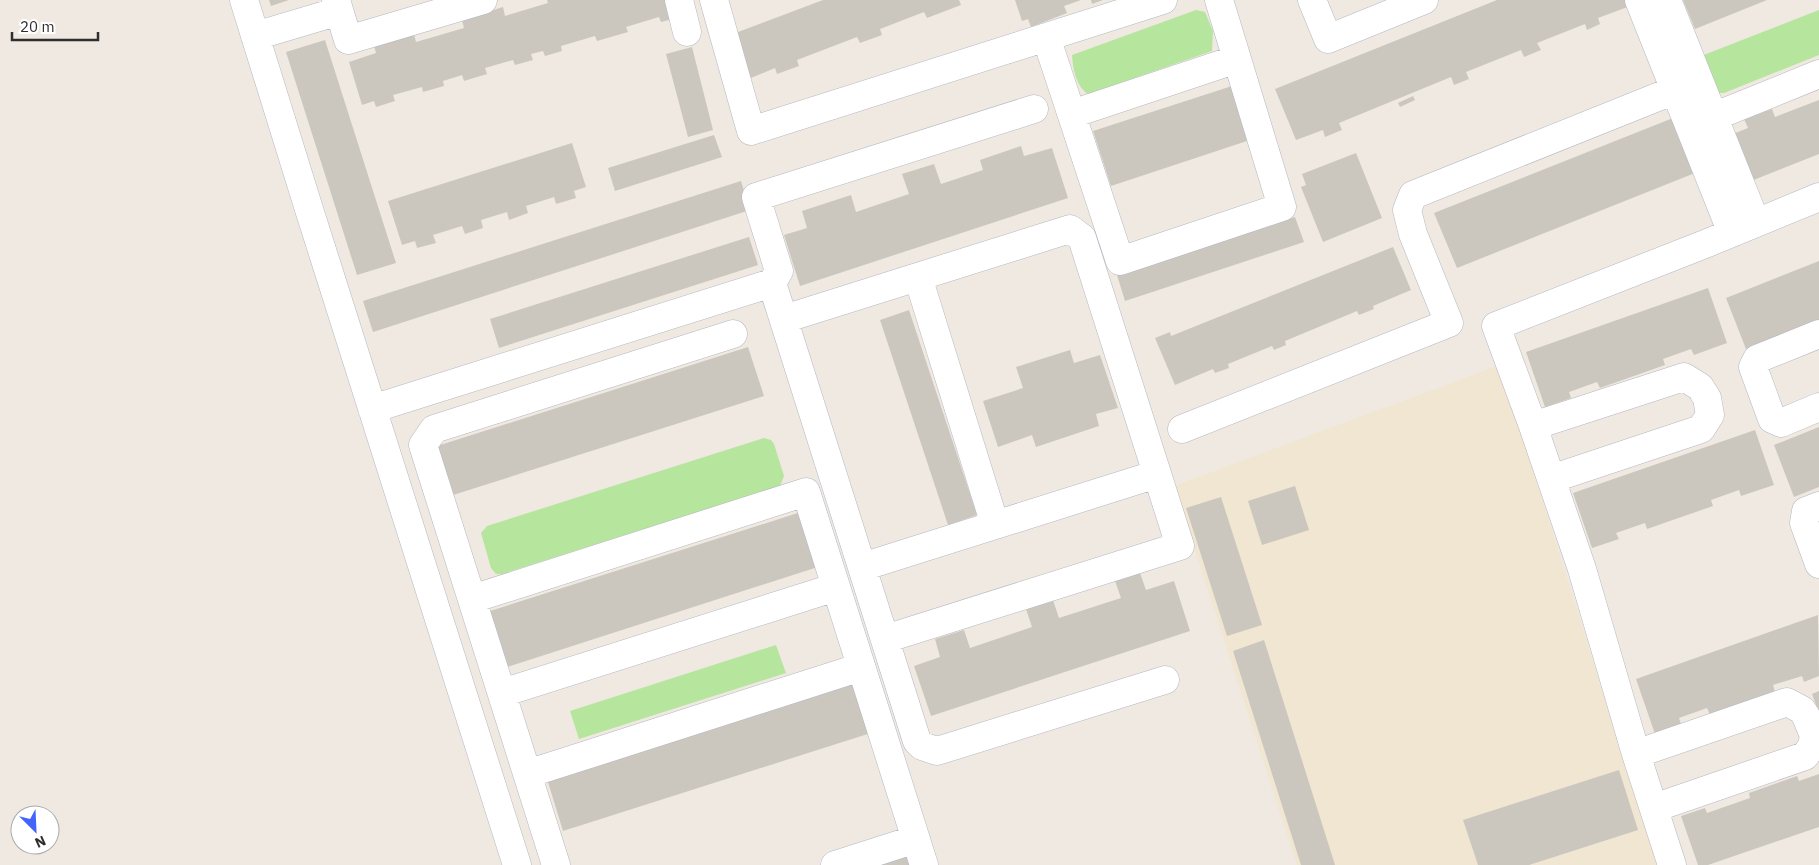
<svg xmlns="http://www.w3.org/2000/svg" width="1819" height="865" font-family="'IBM Plex Sans',sans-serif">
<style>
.education{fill:#f0e6d1}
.green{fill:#b6e59e}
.building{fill:#cbc7bf}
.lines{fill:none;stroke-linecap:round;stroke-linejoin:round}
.minor-casing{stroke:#b4b7c1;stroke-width:29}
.minor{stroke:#fff;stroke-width:28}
</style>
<rect width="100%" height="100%" fill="#efe9e1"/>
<path class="education" d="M 1500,365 L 1657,865 L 1297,865 L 1174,486 Z"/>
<path class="green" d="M 1196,10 L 1205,12 L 1213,31 L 1212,51 L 1088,94 C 1076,86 1073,69 1072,55 Z
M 1819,10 L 1819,55 L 1724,93 L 1715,93 L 1696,58 Z
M 764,438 L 771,440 L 774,444 L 784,476 L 780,486 L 502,574 L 496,574 L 491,568 L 481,533 L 487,526 Z
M 776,645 L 786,673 L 579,739 L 570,711 Z"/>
<path class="building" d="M 269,0 L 289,0 L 271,6 Z
M 547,0 L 672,0 L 677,18 L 661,22 L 659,17 L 626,27 L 628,32 L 597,41 L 595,36 L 561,46 L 562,51 L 545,56 L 543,51 L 531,54 L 533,60 L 515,65 L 513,60 L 485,68 L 487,74 L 464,81 L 462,75 L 443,81 L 444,86 L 423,92 L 422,87 L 393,95 L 395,101 L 376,107 L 374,101 L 362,105 L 349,62 L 376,53 L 374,46 L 414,34 L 416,42 L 464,28 L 462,20 L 503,7 L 505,16 L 548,3 Z
M 823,0 L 959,0 L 961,5 L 927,18 L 924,12 L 880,29 L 882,35 L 860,43 L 857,37 L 797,60 L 799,66 L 777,74 L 775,68 L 746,80 L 730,35 Z
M 1015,0 L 1081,0 L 1064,6 L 1067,13 L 1031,27 L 1028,19 L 1022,21 Z
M 1091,0 L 1103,0 L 1092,4 Z
M 1497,0 L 1631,0 L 1633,5 L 1598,18 L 1600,24 L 1587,30 L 1585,24 L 1537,43 L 1541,50 L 1524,57 L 1521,50 L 1466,72 L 1469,79 L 1454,85 L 1451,77 L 1339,123 L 1342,130 L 1325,137 L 1323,130 L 1296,140 L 1275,89 Z
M 1683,0 L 1767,0 L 1695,29 Z
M 325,40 L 396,263 L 357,275 L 286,52 Z
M 692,47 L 713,130 L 688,137 L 666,54 Z
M 1232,86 L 1250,140 L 1111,186 L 1093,131 Z
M 1413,96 L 1415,100 L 1400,107 L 1398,103 Z
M 1819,100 L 1819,154 L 1751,181 L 1733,134 L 1748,128 L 1744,119 L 1772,109 L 1775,117 Z
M 1673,118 L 1695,173 L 1457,268 L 1434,213 Z
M 714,135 L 722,157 L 615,191 L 608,168 Z
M 572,143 L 586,187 L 574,191 L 576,198 L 556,204 L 554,197 L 526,206 L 528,213 L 509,220 L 507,212 L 481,220 L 483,228 L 465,234 L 462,226 L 433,235 L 436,243 L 417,248 L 415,241 L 402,245 L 388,201 Z
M 1021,146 L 1024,156 L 1052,148 L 1068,198 L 800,286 L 784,235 L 807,228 L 802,211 L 851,195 L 856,212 L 909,194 L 902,174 L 934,164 L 941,184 L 983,170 L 980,160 Z
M 1356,153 L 1382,218 L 1323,242 L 1301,187 L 1306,185 L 1302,174 Z
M 741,181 L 750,210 L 373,332 L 363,301 Z
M 1295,217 L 1304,242 L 1125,301 L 1117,275 Z
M 749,237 L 758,265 L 499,348 L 490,319 Z
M 1393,247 L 1411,290 L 1373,306 L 1374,309 L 1359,315 L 1357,311 L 1285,341 L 1286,345 L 1274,350 L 1272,346 L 1228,364 L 1229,368 L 1215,373 L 1213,369 L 1175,385 L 1155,338 L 1170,332 L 1171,336 Z
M 1819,261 L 1819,320 L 1746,349 L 1726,298 Z
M 1708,288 L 1727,343 L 1694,355 L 1691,349 L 1663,359 L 1665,365 L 1600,388 L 1597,382 L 1569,392 L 1571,398 L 1545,407 L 1526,352 Z
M 909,310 L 977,515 L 948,525 L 880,320 Z
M 748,347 L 764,396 L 450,496 L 434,447 Z
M 1070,350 L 1074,363 L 1100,355 L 1118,408 L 1096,414 L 1099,426 L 1036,447 L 1032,435 L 998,447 L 983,401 L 1023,388 L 1016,367 Z
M 1819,427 L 1819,487 L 1794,497 L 1774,445 Z
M 1755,430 L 1774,485 L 1741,496 L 1739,490 L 1711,500 L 1713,506 L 1647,529 L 1645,523 L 1616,533 L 1619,539 L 1592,548 L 1573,493 Z
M 1295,486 L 1309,530 L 1262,545 L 1248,501 Z
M 1221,497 L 1262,625 L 1227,636 L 1186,508 Z
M 804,511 L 821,566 L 507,667 L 490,611 Z
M 1139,570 L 1146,590 L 1174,581 L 1190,631 L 931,716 L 914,666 L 940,657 L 935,639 L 964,630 L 970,648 L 1032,627 L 1026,609 L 1053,600 L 1059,618 L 1121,598 L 1114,578 Z
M 1818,615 L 1819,676 L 1804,682 L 1802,676 L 1773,685 L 1775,692 L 1710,715 L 1707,708 L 1679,718 L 1681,724 L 1655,734 L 1636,679 Z
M 1264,640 L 1335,865 L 1301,865 L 1233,651 Z
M 857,680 L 874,732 L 563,831 L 547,779 Z
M 1819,691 L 1819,713 L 1812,694 Z
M 1619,770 L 1638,830 L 1529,865 L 1478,865 L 1463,820 Z
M 1819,774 L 1819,827 L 1708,865 L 1698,865 L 1681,816 L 1705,808 L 1707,813 L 1750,798 L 1749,793 L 1797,776 L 1799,781 Z
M 910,852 L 914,865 L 873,865 Z"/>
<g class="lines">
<g class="minor-casing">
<path id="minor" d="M 244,0 L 308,206 L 517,865
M 336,0 L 348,40 L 483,0
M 679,0 L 687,32
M 714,0 L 751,131 L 1163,0
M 1312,0 L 1328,39 L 1424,0
M 1639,0 L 1732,233
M 1667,0 L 1756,223
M 255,36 L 339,11
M 1046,37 L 1120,261 L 1282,207 L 1219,0
M 1072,114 L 1237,59
M 1713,117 L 1819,74
M 918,277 L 995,525
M 772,283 L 779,271 L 756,197 L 1034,109
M 784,319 L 1070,229 L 1082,238 L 1180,546 L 885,639
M 1819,334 L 1757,359 L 1753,367 L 1772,419 L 1781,423 L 1819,407
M 372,409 L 772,283 L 917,741 L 922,746 L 937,751 L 1165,680
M 1533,426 L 1684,377 L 1700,387 L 1707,398 L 1710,415 L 1701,429 L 1551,479
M 1182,429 L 1449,323 L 1413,234 L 1407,210 L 1413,195 L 1675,90
M 1819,506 L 1806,511 L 1804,523 L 1819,564
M 862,567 L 1157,474
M 472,599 L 806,492 L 924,865
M 502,693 L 836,587
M 1636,754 L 1787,702 L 1802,710 L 1806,716 L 1814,736 L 1812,746 L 1805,756 L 1654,808
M 527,774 L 861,667
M 556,865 L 423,445 L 434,429 L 733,334
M 835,865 L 916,839
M 1672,865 L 1636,754 L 1582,569 L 1533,426 L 1496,326 L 1705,244 L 1819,197"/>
</g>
<use href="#minor" class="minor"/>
</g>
<g transform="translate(35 830) rotate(156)"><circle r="24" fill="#ffffff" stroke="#ababab"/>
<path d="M0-4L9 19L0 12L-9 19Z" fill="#4264fb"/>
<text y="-8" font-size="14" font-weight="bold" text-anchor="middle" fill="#2e2e2e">N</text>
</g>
<path d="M12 32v8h86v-8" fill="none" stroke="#2e2e2e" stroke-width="2.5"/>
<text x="20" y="32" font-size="15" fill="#2e2e2e" stroke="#ffffff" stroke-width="4" paint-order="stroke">20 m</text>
</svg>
